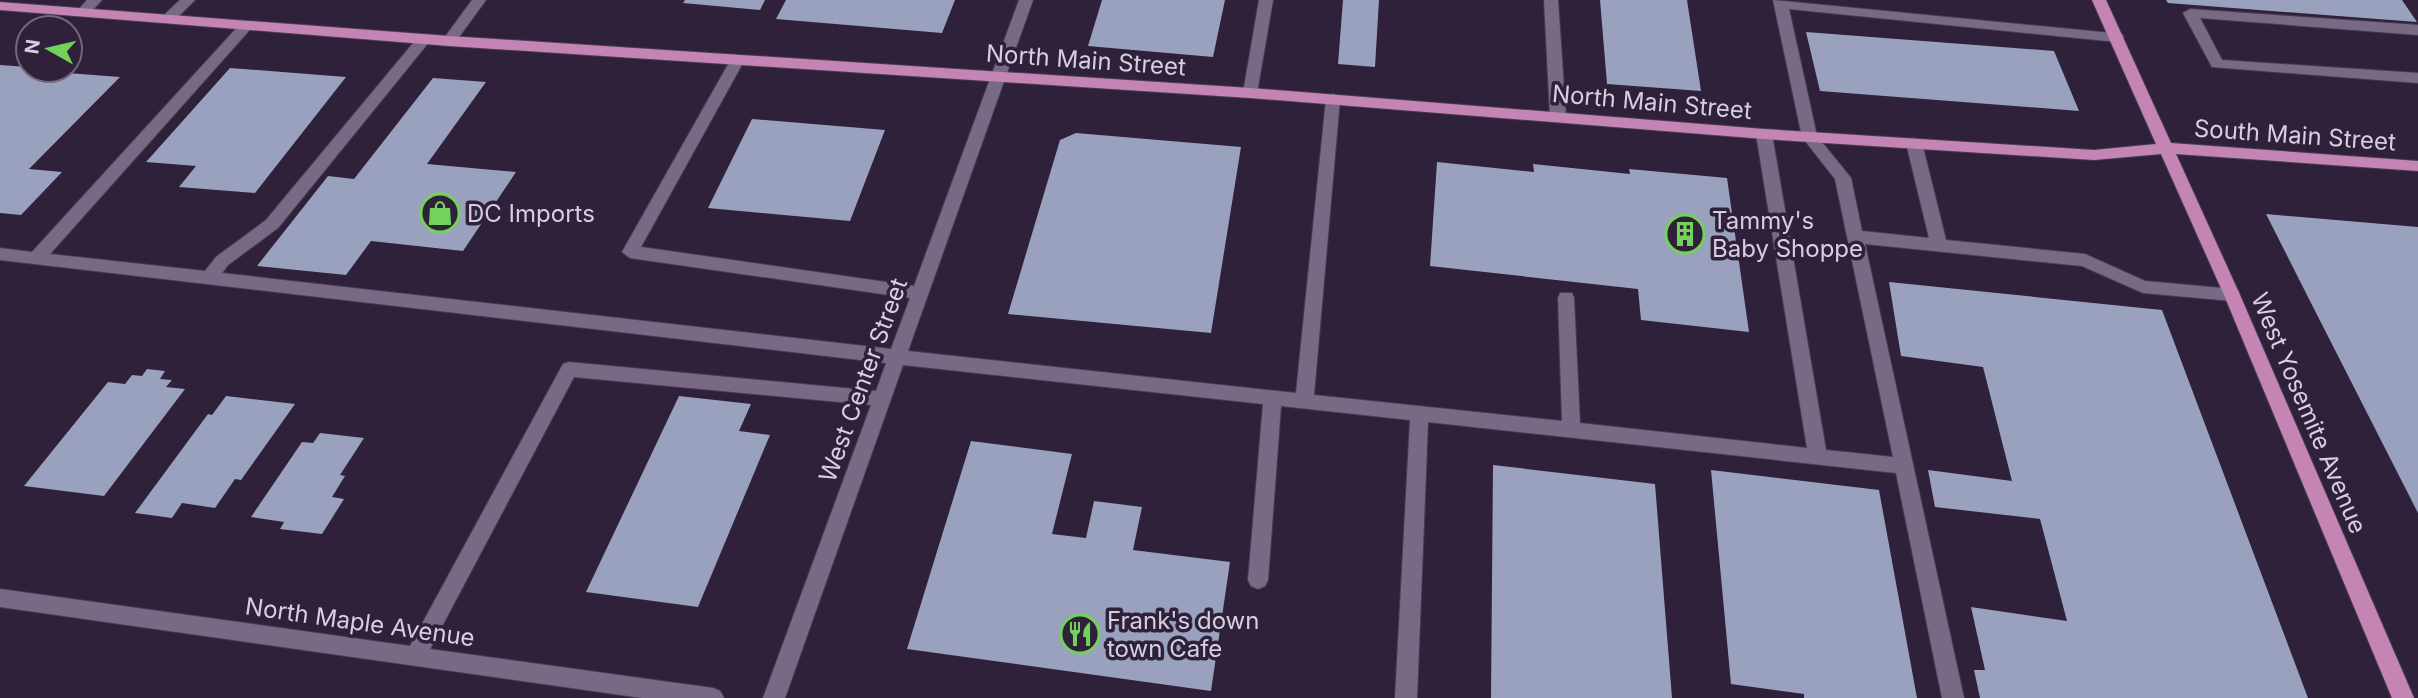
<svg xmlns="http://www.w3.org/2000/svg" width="2418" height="698" font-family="Inter,sans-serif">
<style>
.building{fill:#9aa1bf}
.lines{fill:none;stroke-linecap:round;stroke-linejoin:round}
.minor-casing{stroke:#483d51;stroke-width:2}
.major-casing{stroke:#483d51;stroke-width:2}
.minor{fill:#786a85;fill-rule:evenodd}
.major{fill:#c484b4;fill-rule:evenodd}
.labels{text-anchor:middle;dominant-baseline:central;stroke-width:7;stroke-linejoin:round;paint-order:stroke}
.street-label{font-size:24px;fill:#d7cfdf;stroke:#2e2139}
.poi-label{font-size:24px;fill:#d7cfdf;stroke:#2e2139;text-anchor:start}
</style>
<rect width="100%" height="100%" fill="#2e2139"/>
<path class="building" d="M 685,0 L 765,0 L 760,10 L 683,3 Z
M 786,0 L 955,0 L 942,33 L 776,19 Z
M 1102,0 L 1225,0 L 1213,57 L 1088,46 Z
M 1343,0 L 1379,0 L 1375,67 L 1338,64 Z
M 1600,0 L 1687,0 L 1701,91 L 1607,84 Z
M 2166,0 L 2402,0 L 2417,22 L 2168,3 Z
M 1806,32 L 2054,51 L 2079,111 L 1820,91 Z
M 0,65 L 28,67 L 28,70 L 120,77 L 29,169 L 62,172 L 21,215 L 0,213 Z
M 230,68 L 346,77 L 255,193 L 179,187 L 196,166 L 146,162 Z
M 433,78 L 486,82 L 427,164 L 516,172 L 463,251 L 371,241 L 346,275 L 257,266 L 328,176 L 354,179 Z
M 752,119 L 885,130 L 850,221 L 708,208 Z
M 1076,133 L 1241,147 L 1211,333 L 1008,314 L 1060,140 Z
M 1437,162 L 1534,172 L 1533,164 L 1630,174 L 1629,169 L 1727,178 L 1749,332 L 1641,320 L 1638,289 L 1430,266 Z
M 2266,214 L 2418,227 L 2418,513 L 2310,301 Z
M 1889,282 L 2162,310 L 2308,698 L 1980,698 L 1974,670 L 1985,670 L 1971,607 L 2067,621 L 2040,519 L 1935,507 L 1928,470 L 2012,481 L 1983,367 L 1901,356 Z
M 147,369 L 165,371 L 160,379 L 172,380 L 166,387 L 185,389 L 104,496 L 24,486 L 108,382 L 125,384 L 132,375 L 142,376 Z
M 226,396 L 295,404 L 241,480 L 235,479 L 215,508 L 182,503 L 172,518 L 135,513 L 208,414 L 212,415 Z
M 679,396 L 751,404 L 739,431 L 770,435 L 698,607 L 586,592 Z
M 320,433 L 364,438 L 340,475 L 345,476 L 332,497 L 344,499 L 322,534 L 280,529 L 284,522 L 251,517 L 302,442 L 313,443 Z
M 971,441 L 1072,454 L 1052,534 L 1086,538 L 1094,501 L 1142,507 L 1133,550 L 1230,562 L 1211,691 L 907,649 Z
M 1493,465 L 1655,484 L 1672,698 L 1491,698 Z
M 1711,470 L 1879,490 L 1917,698 L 1804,698 L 1804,694 L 1731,684 Z"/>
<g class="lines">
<g class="minor-casing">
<path id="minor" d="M 87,0 L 102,0 L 88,15 L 78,15 L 76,12 Z
M 180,0 L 195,0 L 174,21 L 164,21 L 164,15 Z
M 472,0 L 486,0 L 454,44 L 444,44 L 442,41 Z
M 1019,0 L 1033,0 L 908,351 L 1296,393 L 1326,99 L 1333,94 L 1340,99 L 1314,395 L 1562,421 L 1558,298 L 1560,293 L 1572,293 L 1574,298 L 1580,423 L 1807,448 L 1756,134 L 1764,129 L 1772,134 L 1826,450 L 1893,457 L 1835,179 L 1802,137 L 1773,0 L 2122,34 L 2124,37 L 2117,42 L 1789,9 L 1817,136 L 1851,178 L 1862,231 L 1929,238 L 1906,143 L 1914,138 L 1922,143 L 1946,240 L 2085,254 L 2145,281 L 2232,289 L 2238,290 L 2240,295 L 2238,300 L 2232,301 L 2143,293 L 2082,266 L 1865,244 L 1964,698 L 1942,698 L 1896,473 L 1428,422 L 1417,698 L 1395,698 L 1410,420 L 1281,406 L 1268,580 L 1265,586 L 1258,589 L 1251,586 L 1248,580 L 1263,404 L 903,365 L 785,698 L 763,698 L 871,405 L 574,377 L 430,649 L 713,688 L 720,691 L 724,698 L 642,698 L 0,607 L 0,589 L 410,646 L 563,364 L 569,362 L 876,391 L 886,363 L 0,260 L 0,248 L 32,252 L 243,21 L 253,21 L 255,24 L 50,254 L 205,271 L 216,257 L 266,220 L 419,36 L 424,34 L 431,39 L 429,42 L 278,228 L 228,265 L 222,273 L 891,349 L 910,298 L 630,258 L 622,252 L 730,61 L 737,56 L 744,61 L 641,247 L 914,286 Z
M 1259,0 L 1273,0 L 1257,93 L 1250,98 L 1243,93 Z
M 1544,0 L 1558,0 L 1566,117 L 1558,122 L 1550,117 Z
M 2190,9 L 2418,25 L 2418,35 L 2200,18 L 2222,60 L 2418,73 L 2418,83 L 2212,67 L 2183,13 Z"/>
</g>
<g class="major-casing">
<path id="major" d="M 2092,0 L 2106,0 L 2171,143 L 2418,161 L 2418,171 L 2176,154 L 2240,295 L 2414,698 L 2392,698 L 2224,295 L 2161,154 L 2094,160 L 1764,139 L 1250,98 L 449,46 L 0,10 L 0,2 L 449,36 L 1250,88 L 1764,129 L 2094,150 L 2156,144 Z"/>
</g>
<use href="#minor" class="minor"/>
<use href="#major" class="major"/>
</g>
<defs>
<g id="shop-ring" transform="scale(2.0125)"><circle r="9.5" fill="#2e2139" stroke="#74d25c" stroke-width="1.5"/><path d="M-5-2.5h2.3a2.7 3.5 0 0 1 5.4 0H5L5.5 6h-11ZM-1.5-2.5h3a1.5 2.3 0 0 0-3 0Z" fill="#74d25c"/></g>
<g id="building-ring" transform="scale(2.0125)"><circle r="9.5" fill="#2e2139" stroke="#74d25c" stroke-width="1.5"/><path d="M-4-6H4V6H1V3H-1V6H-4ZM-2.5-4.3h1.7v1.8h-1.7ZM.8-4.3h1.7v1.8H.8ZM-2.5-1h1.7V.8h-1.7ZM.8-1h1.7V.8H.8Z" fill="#74d25c"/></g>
<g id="restaurant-ring" transform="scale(2.0125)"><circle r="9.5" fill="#2e2139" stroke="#74d25c" stroke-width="1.5"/><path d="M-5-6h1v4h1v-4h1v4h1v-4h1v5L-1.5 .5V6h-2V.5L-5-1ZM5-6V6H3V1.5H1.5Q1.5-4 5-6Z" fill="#74d25c"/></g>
</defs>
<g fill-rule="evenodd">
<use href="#shop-ring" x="440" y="213"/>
<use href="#building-ring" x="1685" y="234"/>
<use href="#restaurant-ring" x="1080" y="634"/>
</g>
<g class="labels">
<g class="street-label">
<text transform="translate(1086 60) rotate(4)">North Main Street</text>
<text transform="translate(1652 102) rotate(5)">North Main Street</text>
<text transform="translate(2295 135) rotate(4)">South Main Street</text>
<text transform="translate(863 380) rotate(-70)">West Center Street</text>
<text transform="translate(2309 413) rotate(67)">West Yosemite Avenue</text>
<text transform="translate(360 622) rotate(8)">North Maple Avenue</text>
</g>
<g class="poi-label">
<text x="467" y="213">DC Imports</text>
<text x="1712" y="220">Tammy's<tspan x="1712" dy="28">Baby Shoppe</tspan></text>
<text x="1107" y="620">Frank's down<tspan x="1107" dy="28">town Cafe</tspan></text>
</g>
</g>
<g transform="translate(49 49) rotate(278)"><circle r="33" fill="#2e2139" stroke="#72677b" stroke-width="2"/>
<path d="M0-5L12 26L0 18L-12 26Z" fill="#74d25c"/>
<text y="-10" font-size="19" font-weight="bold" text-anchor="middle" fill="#d7cfdf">N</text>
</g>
</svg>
